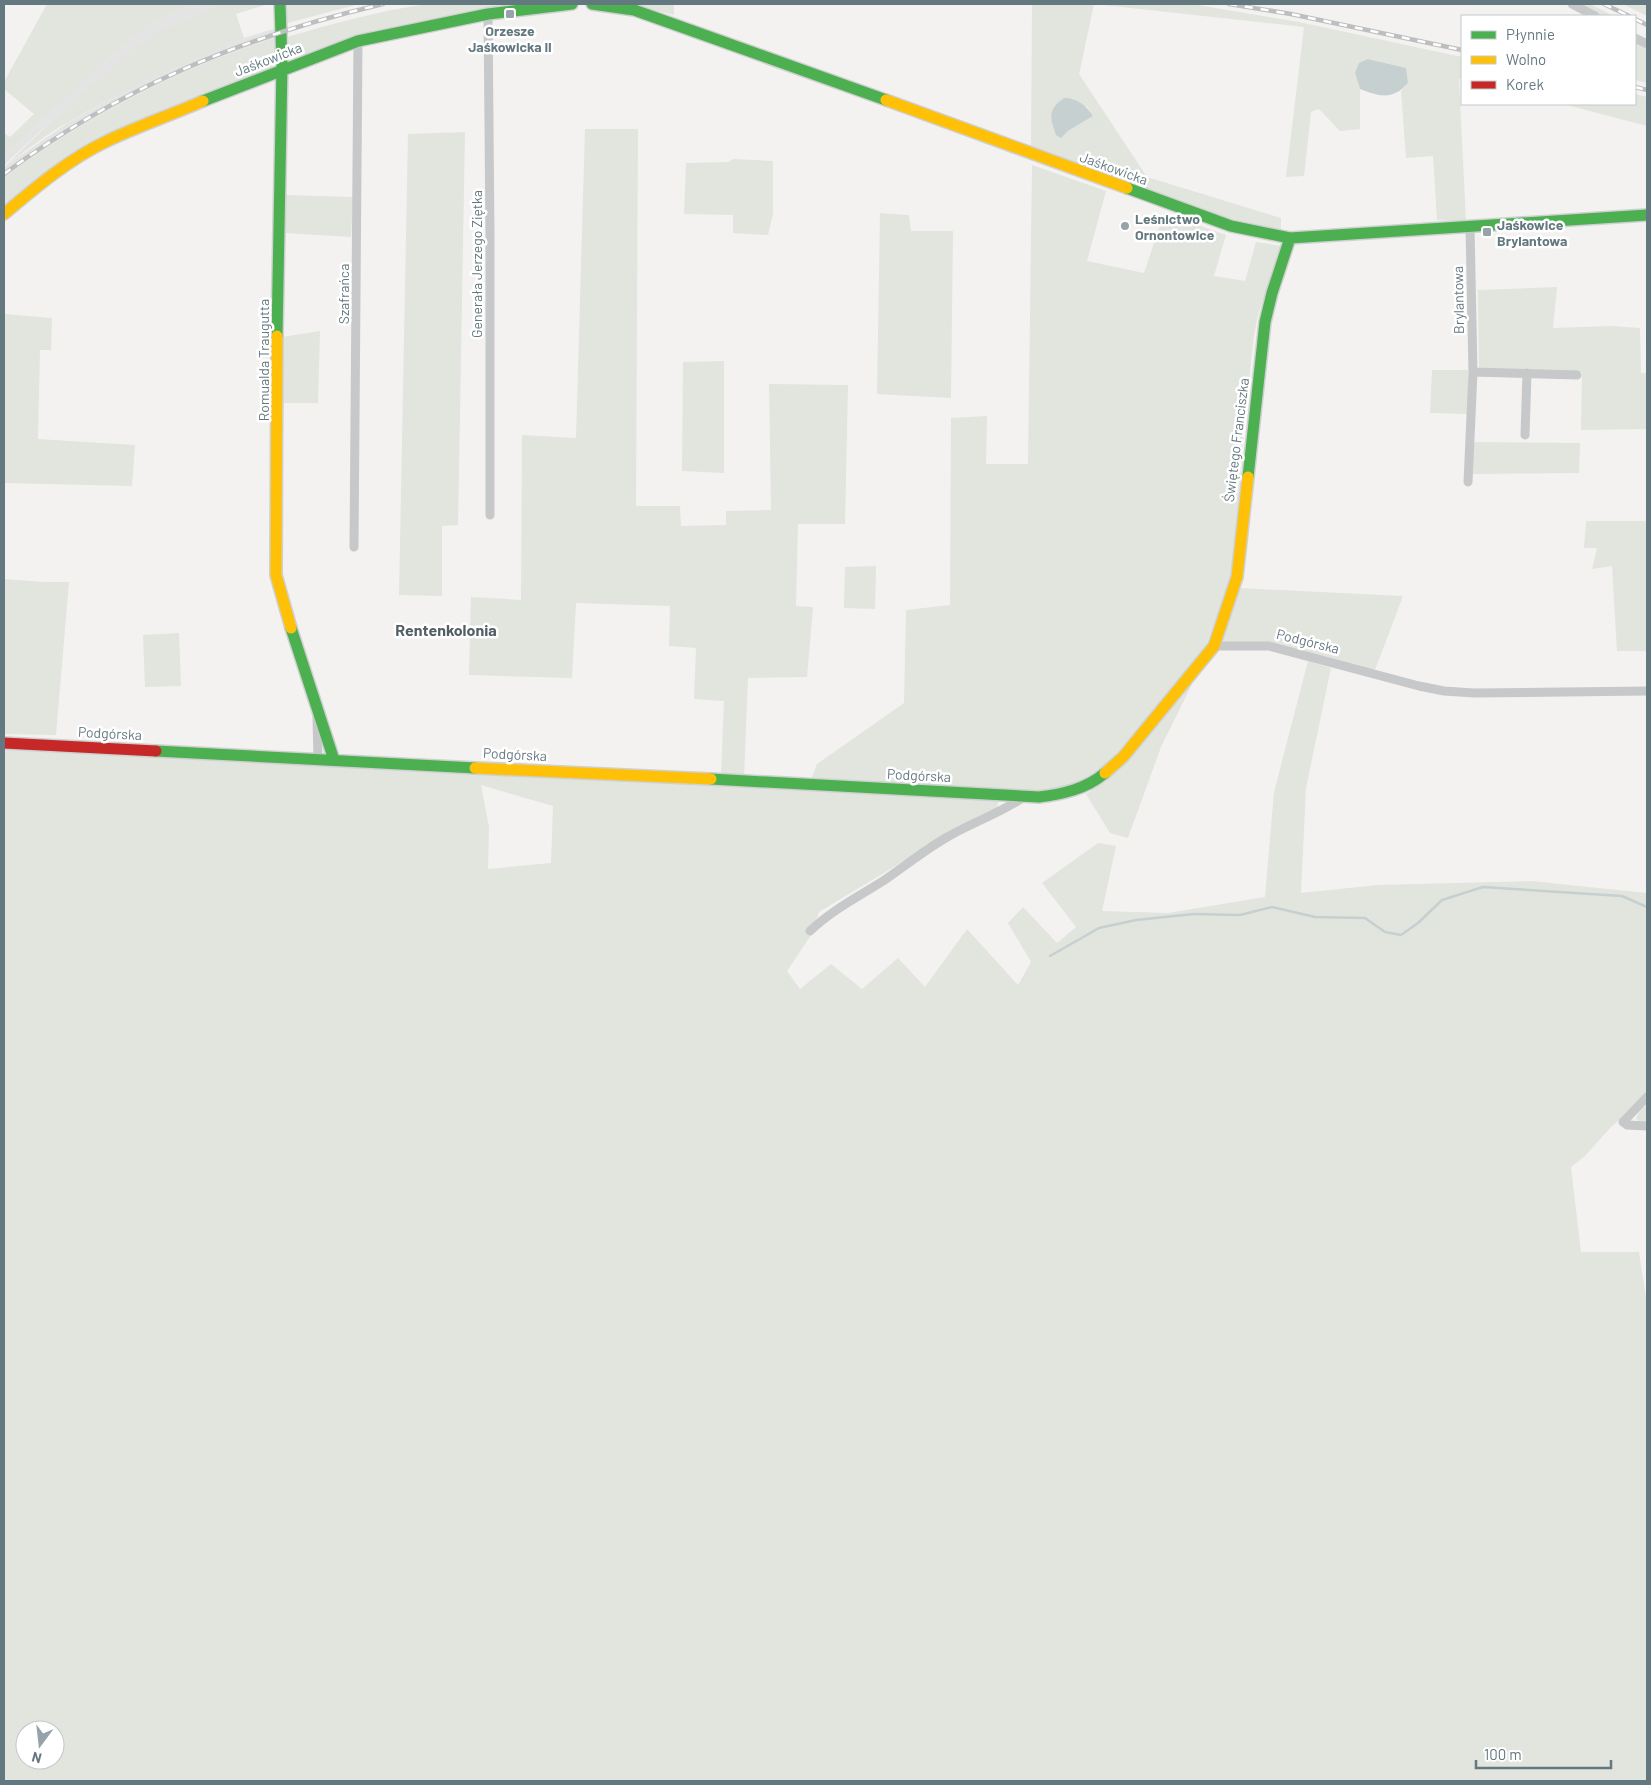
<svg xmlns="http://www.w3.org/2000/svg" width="1651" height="1785" font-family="Barlow,sans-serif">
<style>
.built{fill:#e3e4e3}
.green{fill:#e2e4de;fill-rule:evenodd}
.water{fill:#c6d0d1}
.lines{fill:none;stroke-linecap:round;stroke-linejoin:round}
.stream{stroke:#c6d0d1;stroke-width:2.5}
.fast-casing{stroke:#cfd0d1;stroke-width:14}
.slow-casing{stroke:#cfd0d1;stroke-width:14}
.jam-casing{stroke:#cfd0d1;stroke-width:14}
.street{stroke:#c7c8c9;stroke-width:9}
.fast{stroke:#4caf50;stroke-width:11}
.slow{stroke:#ffc107;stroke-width:11}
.jam{stroke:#c62828;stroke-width:11}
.rail-casing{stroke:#bdbebf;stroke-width:4.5}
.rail{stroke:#fff;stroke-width:2.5;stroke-dasharray:8;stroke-linecap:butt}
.poi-dot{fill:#96a3a8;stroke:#fff;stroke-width:2}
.labels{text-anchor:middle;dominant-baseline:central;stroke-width:5;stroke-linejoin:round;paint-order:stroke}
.poi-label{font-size:14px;font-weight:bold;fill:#647880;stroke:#fff;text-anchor:start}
.street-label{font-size:14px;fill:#647880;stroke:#fff}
.quarter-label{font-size:16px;font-weight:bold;fill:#526065;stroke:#fff}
</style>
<rect width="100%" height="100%" fill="#f3f2f1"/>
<path class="built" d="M 194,4 L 218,4 L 167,27 L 61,112 L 4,165 L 4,156 L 100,66 L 145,28 Z
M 276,28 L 276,38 L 214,59 L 146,90 L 84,124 L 22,164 L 4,179 L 4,167 L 69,122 L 127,90 L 185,62 L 244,38 Z"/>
<path class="green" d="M 47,4 L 194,4 L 145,28 L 100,66 L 4,156 L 4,133 L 10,137 L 34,114 L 4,89 L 4,82 Z
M 218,4 L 268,4 L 236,14 L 244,38 C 184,62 126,89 70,121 C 47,134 25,151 4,167 L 61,112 L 131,52 L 167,27 Z
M 284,4 L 359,4 L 284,24 Z
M 427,4 L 538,4 L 308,56 L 294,55 L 286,50 L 284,38 C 331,24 378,11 427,4 Z
M 627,4 L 674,4 L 674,15 Z
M 1032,4 L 1191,4 L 1299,22 L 1462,57 L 1462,79 L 1459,79 L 1466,222 L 1437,220 L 1433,156 L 1406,158 L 1401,91 L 1408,83 L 1405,68 L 1369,59 L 1355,73 L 1360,89 L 1360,129 L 1340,131 L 1319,109 L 1311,112 L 1304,176 L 1286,177 L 1304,27 L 1094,4 L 1079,74 L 1147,177 L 1281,218 L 1281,229 C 1198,216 1111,178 1031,149 ZM 1087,106 L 1093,116 L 1068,131 Z
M 1579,4 L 1590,4 L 1614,16 L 1601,16 Z
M 1623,4 L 1647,4 L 1647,16 Z
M 276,38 L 275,63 L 270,69 L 89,145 L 4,209 L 4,179 L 22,164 L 84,124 L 146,90 L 214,59 Z
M 1635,42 L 1647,49 L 1647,83 L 1635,80 Z
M 1635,94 L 1647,97 L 1647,126 L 1563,104 L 1635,104 Z
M 585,129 L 638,129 L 636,506 L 680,506 L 681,526 L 726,525 L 726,511 L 771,510 L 769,384 L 848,385 L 845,524 L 798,524 L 796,606 L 813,607 L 807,677 L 748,678 L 744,777 L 721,774 L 724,701 L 694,699 L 696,648 L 669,646 L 670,606 L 576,603 L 572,678 L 469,675 L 471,597 L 521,600 L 522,435 L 576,438 Z
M 465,132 L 458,525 L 442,526 L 442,596 L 399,595 L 408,134 Z
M 734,159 L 773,161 L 773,214 L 768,235 L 733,233 L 733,215 L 684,214 L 686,163 L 728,162 Z
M 1032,165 L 1106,191 L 1087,261 L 1144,273 L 1164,213 L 1226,235 L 1214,276 L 1245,281 L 1256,242 L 1282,246 L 1258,315 L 1254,335 L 1245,415 L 1236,539 L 1231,579 L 1207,643 L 1193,663 L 1111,760 L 1081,783 L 1052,791 L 1019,790 L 811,780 L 817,764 L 904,703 L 906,610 L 950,605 L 951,418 L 987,416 L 986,464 L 1028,464 Z
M 285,195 L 353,197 L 351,237 L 286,233 Z
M 880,213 L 909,215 L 911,231 L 953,231 L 951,398 L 877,394 Z
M 1557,287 L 1553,328 L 1610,326 L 1640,328 L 1641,373 L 1647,373 L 1647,429 L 1581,430 L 1582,372 L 1479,370 L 1478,290 Z
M 4,314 L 52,318 L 51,350 L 40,350 L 38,439 L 135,445 L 132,486 L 4,483 Z
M 320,331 L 318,403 L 282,403 L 282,337 Z
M 724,361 L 724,473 L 682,471 L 683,362 Z
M 1432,370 L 1468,370 L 1468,414 L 1430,413 Z
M 1472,442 L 1580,443 L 1579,473 L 1471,474 Z
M 1586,521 L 1647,521 L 1647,651 L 1617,651 L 1612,566 L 1592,569 L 1597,548 L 1584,548 Z
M 876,566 L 875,609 L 844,608 L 845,567 Z
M 4,579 L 44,582 L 69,582 L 56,735 L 4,734 Z
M 1237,588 L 1403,596 L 1375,670 L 1228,643 L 1220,639 Z
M 179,633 L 181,686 L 145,687 L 143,635 Z
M 1308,661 L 1331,668 L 1306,788 L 1301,893 L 1377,885 L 1531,881 L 1647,893 L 1647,1096 L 1611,1127 L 1585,1156 L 1571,1167 L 1581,1252 L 1639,1252 L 1647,1304 L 1647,1781 L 4,1781 L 4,746 L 329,764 L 479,775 L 623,778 L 995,797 L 998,802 L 997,809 L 948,831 L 902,862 L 819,912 L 811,935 L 787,971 L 800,989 L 831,964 L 862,989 L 898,958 L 925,987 L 967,929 L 1018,985 L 1031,962 L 1008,923 L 1023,907 L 1057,943 L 1076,927 L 1042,883 L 1098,843 L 1116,846 L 1102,911 L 1168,913 L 1265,897 L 1274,792 ZM 481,785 L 553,806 L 551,863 L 488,869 L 489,827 ZM 25,1730 L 55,1730 L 55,1760 L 25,1760 Z
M 1196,676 L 1161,747 L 1128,838 L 1110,833 L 1086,794 L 1106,781 Z
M 1647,1105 L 1647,1123 L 1639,1122 L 1636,1118 L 1640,1111 Z"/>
<path class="water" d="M 1368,59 L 1406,68 L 1408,83 C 1393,100 1380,97 1360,89 L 1355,73 L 1359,63 Z
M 1064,98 C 1077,98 1087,106 1093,116 L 1068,131 L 1061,138 L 1056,135 C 1050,118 1047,110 1064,98 Z"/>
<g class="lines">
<path class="stream" d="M 1050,956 L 1099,928 L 1136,920 L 1194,914 L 1240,915 L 1272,907 L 1315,917 L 1365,918 L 1385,932 L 1401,935 L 1418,923 L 1442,900 L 1483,887 L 1622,896 L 1647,907"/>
<g class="fast-casing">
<path id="fast" d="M 592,4 L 634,10 L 886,100
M 203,101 L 358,41 L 488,14 L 572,4
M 1127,188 L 1231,226 L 1290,238 L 1647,215
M 277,336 L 282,65 L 280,4
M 1248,477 L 1265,322 L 1272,293 L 1290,238
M 291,628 L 334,760
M 156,751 L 475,768
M 711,779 L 1039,797 C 1063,794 1086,789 1105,773"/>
</g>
<g class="slow-casing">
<path id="slow" d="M 886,100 L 1127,188
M 4,214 C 36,187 69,159 107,141 C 138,126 171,115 203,101
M 277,336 L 276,575 L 291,628
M 475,768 L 711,779
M 1105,773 L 1123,757 L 1214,646 L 1237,577 L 1248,477"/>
</g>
<g class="jam-casing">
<path id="jam" d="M 4,743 L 156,751"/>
</g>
<path class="street" d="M 1572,4 L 1595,16
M 488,14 L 490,237 L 490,515
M 1635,38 L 1647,44
M 1473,372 L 1577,375
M 1525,435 L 1527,373
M 1468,482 L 1473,372 L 1470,227
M 354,547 L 358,41
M 1214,646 L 1269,646 L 1419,686 L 1444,691 L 1474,693 L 1647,691
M 317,718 L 318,760
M 810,931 C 832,910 858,897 883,881 C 905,866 926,849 949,836 C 974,822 1000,813 1024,797
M 1647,1097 L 1623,1122 L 1627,1125 L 1647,1126"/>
<use href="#fast" class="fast"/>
<use href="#slow" class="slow"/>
<use href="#jam" class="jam"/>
<g class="rail-casing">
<path id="rail" d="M 1229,4 L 1291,14 L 1462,50
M 1604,4 L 1629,16
M 1635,19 L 1647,25
M 1635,87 L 1647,90
M 4,174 C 121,87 242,37 383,4"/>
</g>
<use href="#rail" class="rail"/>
</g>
<g class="poi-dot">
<rect x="505" y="9" width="10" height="10" rx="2.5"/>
<circle cx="1125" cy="226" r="5"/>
<rect x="1482" y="227" width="10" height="10" rx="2.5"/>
</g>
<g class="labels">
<g class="poi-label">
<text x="510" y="30" text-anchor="middle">Orzesze<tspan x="510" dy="16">Jaśkowicka II</tspan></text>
<text x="1135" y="218">Leśnictwo<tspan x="1135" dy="16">Ornontowice</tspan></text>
<text x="1497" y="224">Jaśkowice<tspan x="1497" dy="16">Brylantowa</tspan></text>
</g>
<g class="street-label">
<text transform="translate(268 59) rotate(-21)">Jaśkowicka</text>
<text transform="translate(1114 168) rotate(20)">Jaśkowicka</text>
<text transform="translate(476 264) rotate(-90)">Generała Jerzego Ziętka</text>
<text transform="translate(343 294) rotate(-90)">Szafrańca</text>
<text transform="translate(1458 300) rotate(-91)">Brylantowa</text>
<text transform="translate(263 360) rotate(-90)">Romualda Traugutta</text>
<text transform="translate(1236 440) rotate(-83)">Świętego Franciszka</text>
<text transform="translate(1308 641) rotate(14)">Podgórska</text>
<text transform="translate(110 733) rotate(3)">Podgórska</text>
<text transform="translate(515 754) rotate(3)">Podgórska</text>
<text transform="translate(919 775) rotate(3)">Podgórska</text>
</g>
<g class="quarter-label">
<text x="446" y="629">Rentenkolonia</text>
</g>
</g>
<rect width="1651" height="1785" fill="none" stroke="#647880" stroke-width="10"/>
<rect x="1461" y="15" width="175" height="90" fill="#ffffff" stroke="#c1c9cc"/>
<rect x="1471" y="31" width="25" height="8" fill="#4caf50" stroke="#c1c9cc"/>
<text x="1506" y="40" font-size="15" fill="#647880">Płynnie</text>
<rect x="1471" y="56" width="25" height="8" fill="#ffc107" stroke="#c1c9cc"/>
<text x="1506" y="65" font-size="15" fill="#647880">Wolno</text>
<rect x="1471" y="81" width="25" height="8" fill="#c62828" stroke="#c1c9cc"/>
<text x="1506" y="90" font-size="15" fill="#647880">Korek</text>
<g transform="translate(40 1745) rotate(195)"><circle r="24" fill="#ffffff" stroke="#c1c9cc"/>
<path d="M0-4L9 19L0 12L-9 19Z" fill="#96a3a8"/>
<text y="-8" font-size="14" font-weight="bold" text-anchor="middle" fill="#647880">N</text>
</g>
<path d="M1476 1760v8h135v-8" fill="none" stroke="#647880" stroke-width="2.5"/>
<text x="1484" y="1760" font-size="15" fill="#647880" stroke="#ffffff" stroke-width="4" paint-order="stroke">100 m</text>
</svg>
